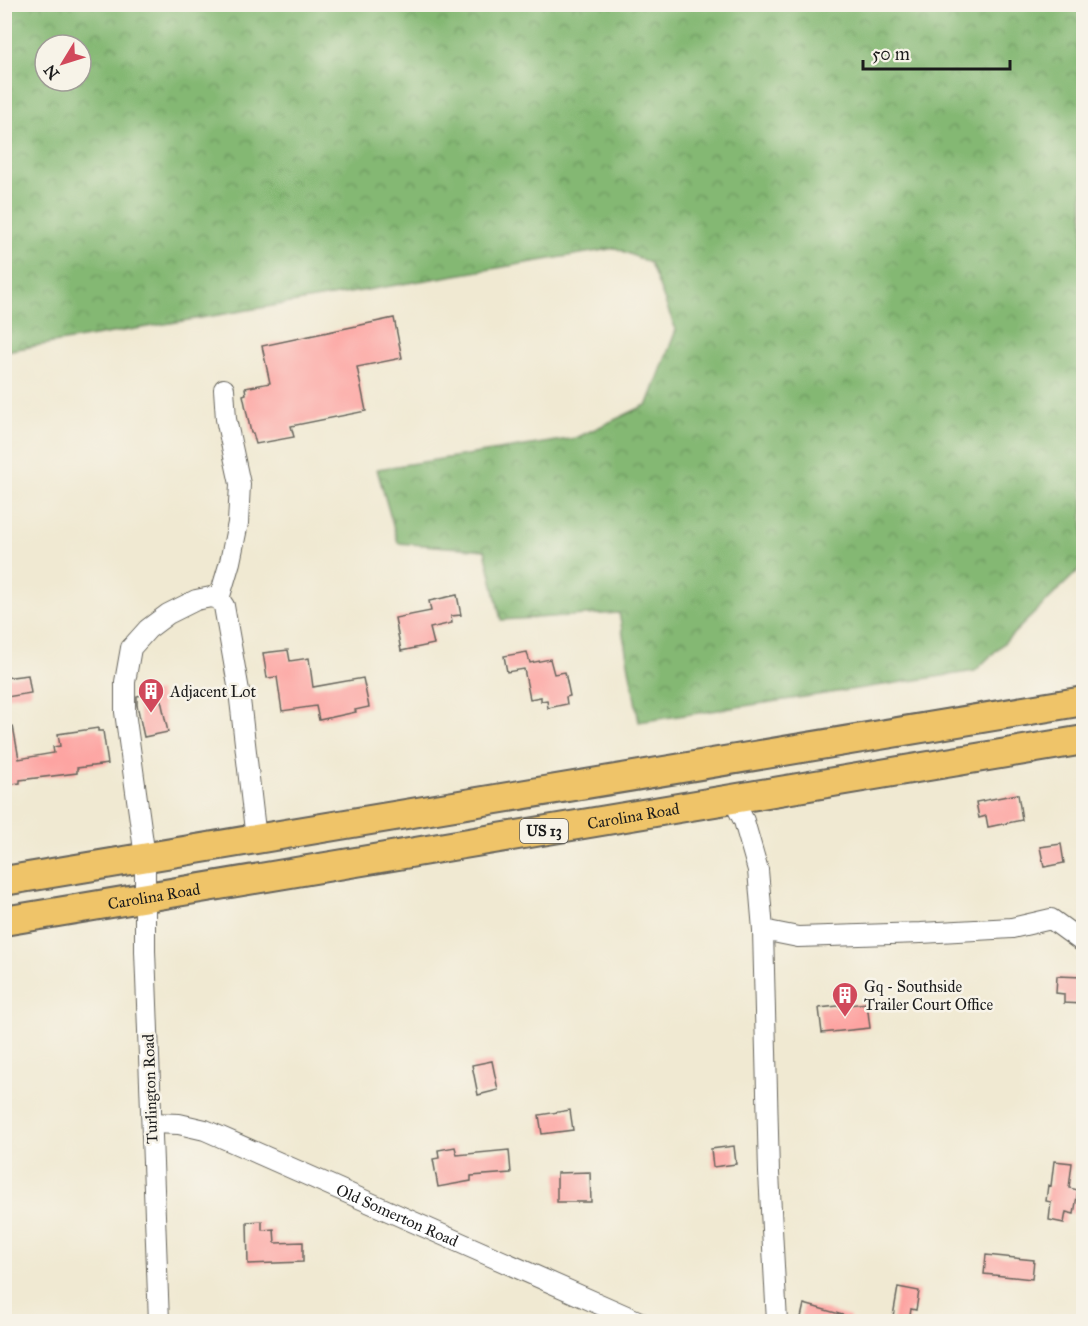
<svg xmlns="http://www.w3.org/2000/svg" width="1088" height="1326" font-family="'IM FELL Great Primer',serif">
<style>
.forest{fill:url(#forest-crowns);stroke:#506a48;stroke-width:1.5;fill-rule:evenodd}
.building{fill:#fda4a2}
.lines{fill:none;stroke-linecap:round;stroke-linejoin:round}
.minor-casing{stroke:#66645c;stroke-width:22}
.highway-casing{stroke:#66645c;stroke-width:32}
.minor{stroke:#fff;stroke-width:20}
.highway{stroke:#efc469;stroke-width:28}
.labels{text-anchor:middle;dominant-baseline:central;stroke-width:5;stroke-linejoin:round;paint-order:stroke}
.shield{fill:#f7f3e8;stroke:#5e5c59;stroke-width:1.5}
.shield-label{font-size:15px;font-weight:bold;fill:#1c1c1c}
.poi-label{font-size:16px;fill:#1c1c1c;stroke:#f7f3e8;text-anchor:start}
.street-label{font-size:16px;fill:#1c1c1c;stroke:#f7f3e8}
</style>
<defs>
<pattern id="forest-crowns" width="20" height="18" patternUnits="userSpaceOnUse" patternTransform="scale(1.5)"><rect width="20" height="18" fill="#84b873"/><path d="M2 6a3 3 0 1 1 6 0M12 15a3 3 0 1 1 6 0" fill="none" stroke="#6b955e"/></pattern>
</defs>
<rect width="100%" height="100%" fill="#f7f3e8"/>
<filter id="ink" filterUnits="userSpaceOnUse"><feTurbulence type="fractalNoise" baseFrequency=".0167" numOctaves="2"/><feDisplacementMap in="SourceGraphic" scale="12" xChannelSelector="R" yChannelSelector="G"/><feConvolveMatrix kernelMatrix="1 2 1 2 8 2 1 2 1" color-interpolation-filters="sRGB"/></filter>
<filter id="wash" filterUnits="userSpaceOnUse"><feTurbulence type="fractalNoise" baseFrequency=".008" numOctaves="4" result="noise"/><feDisplacementMap in="SourceGraphic" scale="24" xChannelSelector="R" yChannelSelector="G"/><feGaussianBlur stdDeviation="1.35" result="paint"/><feColorMatrix in="noise" values="0 0 0 0 0 0 0 0 0 0 0 0 0 0 0 0 0 1.4 0 .05"/><feComposite in="paint" operator="in"/></filter>
<g filter="url(#wash)">
<rect width="100%" height="100%" fill="#f0e9d2"/>
<path class="forest" d="M 5,4 L 1083,5 L 1083,566 L 975,671 L 639,722 L 619,613 L 501,620 L 485,550 L 398,543 L 377,469 L 576,438 L 648,404 L 676,330 L 650,263 L 616,248 L 5,351 ZM 45,45 L 81,45 L 81,81 L 45,81 Z"/>
<g id="blocks">
<path class="building" d="M 394,318 L 402,358 L 357,367 L 366,411 L 291,426 L 294,437 L 256,444 L 253,433 L 251,433 L 243,395 L 246,394 L 245,388 L 270,383 L 262,346 Z
M 457,595 L 461,615 L 451,616 L 452,623 L 430,628 L 434,644 L 401,651 L 395,618 L 431,611 L 429,601 Z
M 288,650 L 290,661 L 309,658 L 313,687 L 363,678 L 369,707 L 355,710 L 356,712 L 319,720 L 316,706 L 282,711 L 277,677 L 267,678 L 263,653 Z
M 527,652 L 530,663 L 550,659 L 554,674 L 565,672 L 570,696 L 566,697 L 567,704 L 548,708 L 547,700 L 541,701 L 541,697 L 530,699 L 524,669 L 507,672 L 504,656 Z
M 28,675 L 31,693 L 7,697 L 4,678 Z
M 159,691 L 168,732 L 144,737 L 137,705 L 137,696 Z
M 13,726 L 19,759 L 54,753 L 53,747 L 60,746 L 58,734 L 98,728 L 98,731 L 103,731 L 108,764 L 77,768 L 77,773 L 20,780 L 20,783 L 4,785 L 4,727 Z
M 1018,794 L 1022,820 L 988,827 L 986,816 L 979,818 L 976,802 Z
M 1061,844 L 1064,863 L 1044,867 L 1040,847 Z
M 1057,976 L 1083,977 L 1083,1004 L 1064,1003 L 1064,994 L 1056,993 Z
M 867,1003 L 870,1028 L 822,1033 L 819,1008 Z
M 492,1061 L 498,1090 L 478,1095 L 472,1065 Z
M 570,1110 L 573,1130 L 542,1134 L 539,1115 Z
M 734,1146 L 736,1164 L 713,1167 L 711,1149 Z
M 455,1147 L 457,1155 L 509,1150 L 511,1173 L 471,1176 L 471,1181 L 438,1187 L 433,1159 L 439,1158 L 438,1150 Z
M 1054,1161 L 1072,1163 L 1069,1188 L 1078,1190 L 1074,1214 L 1066,1212 L 1064,1223 L 1049,1220 L 1051,1202 L 1046,1201 L 1048,1185 L 1051,1186 Z
M 590,1172 L 591,1202 L 557,1202 L 557,1173 Z
M 262,1221 L 262,1230 L 274,1229 L 275,1243 L 303,1242 L 303,1262 L 248,1264 L 247,1222 Z
M 986,1255 L 1034,1260 L 1032,1279 L 984,1274 Z
M 898,1287 L 919,1291 L 916,1310 L 911,1309 L 909,1322 L 892,1322 Z
M 804,1304 L 850,1317 L 849,1322 L 800,1322 Z"/>
</g>
</g>
<g filter="url(#ink)">
<use href="#blocks" fill-opacity="0" stroke="#66645c" stroke-width="1.5"/>
<g class="lines">
<g class="minor-casing">
<g id="minor">
<path d="M 219,599 L 230,562 L 238,523 L 240,484 L 226,419 L 224,389"/>
<path d="M 733,799 L 744,821 L 758,870 L 763,930 L 769,1173 L 777,1322"/>
<path d="M 763,930 L 798,937 L 921,933 L 1012,928 L 1051,919 L 1084,943"/>
<path id="s1" d="M 152,1123 L 179,1124 L 205,1130 L 640,1322"/>
<path d="M 159,1322 L 145,951 L 145,857 L 125,712 L 125,682 L 131,648 L 148,629 L 168,614 L 196,600 L 211,597 L 219,599 L 224,606 L 239,691 L 256,839"/>
</g>
</g>
<g class="highway-casing">
<g id="highway">
<path d="M 4,881 L 1084,701"/>
<path id="s2" d="M 4,921 L 1084,740"/>
</g>
</g>
<use href="#minor" class="minor"/>
<use href="#highway" class="highway"/>
</g>
</g>
<defs>
<g id="building-pin" transform="scale(1.35)"><path d="M0 17L-7.5 6A9.5 9.5 0 1 1 7.5 6Z" fill="#d1495b" stroke="#f7f3e8"/><path d="M-4-6H4V6H1V3H-1V6H-4ZM-2.5-4.3h1.7v1.8h-1.7ZM.8-4.3h1.7v1.8H.8ZM-2.5-1h1.7V.8h-1.7ZM.8-1h1.7V.8H.8Z" fill="#fff"/></g>
</defs>
<g fill-rule="evenodd">
<use href="#building-pin" x="151" y="691"/>
<use href="#building-pin" x="845" y="995"/>
</g>
<g class="labels">
<rect class="shield" x="520" y="819" width="48" height="24" rx="4.5"/>
<g class="shield-label">
<text x="544" y="831">US 13</text>
</g>
<g class="poi-label">
<text x="170" y="691">Adjacent Lot</text>
<text x="864" y="986">Gq - Southside<tspan x="864" dy="18">Trailer Court Office</tspan></text>
</g>
<g class="street-label">
<text stroke="none"><textPath href="#s2" startOffset="638">Carolina Road</textPath></text>
<text stroke="none"><textPath href="#s2" startOffset="152">Carolina Road</textPath></text>
<text transform="translate(150 1089) rotate(-92)">Turlington Road</text>
<text stroke="none"><textPath href="#s1" startOffset="264">Old Somerton Road</textPath></text>
</g>
</g>
<rect width="1088" height="1326" fill="none" stroke="#f7f3e8" stroke-width="24"/>
<g transform="translate(63 63) rotate(232)"><circle r="28" fill="#f7f3e8" stroke="#9f9d96" stroke-width="1.5"/>
<path d="M0-4.5L10 22L0 15L-10 22Z" fill="#d1495b"/>
<text y="-9" font-size="16" font-weight="bold" text-anchor="middle" fill="#1c1c1c">N</text>
</g>
<path d="M863 60v9h147v-9" fill="none" stroke="#1c1c1c" stroke-width="3"/>
<text x="872" y="60" font-size="18" fill="#1c1c1c" stroke="#f7f3e8" stroke-width="4.5" paint-order="stroke">50 m</text>
</svg>
